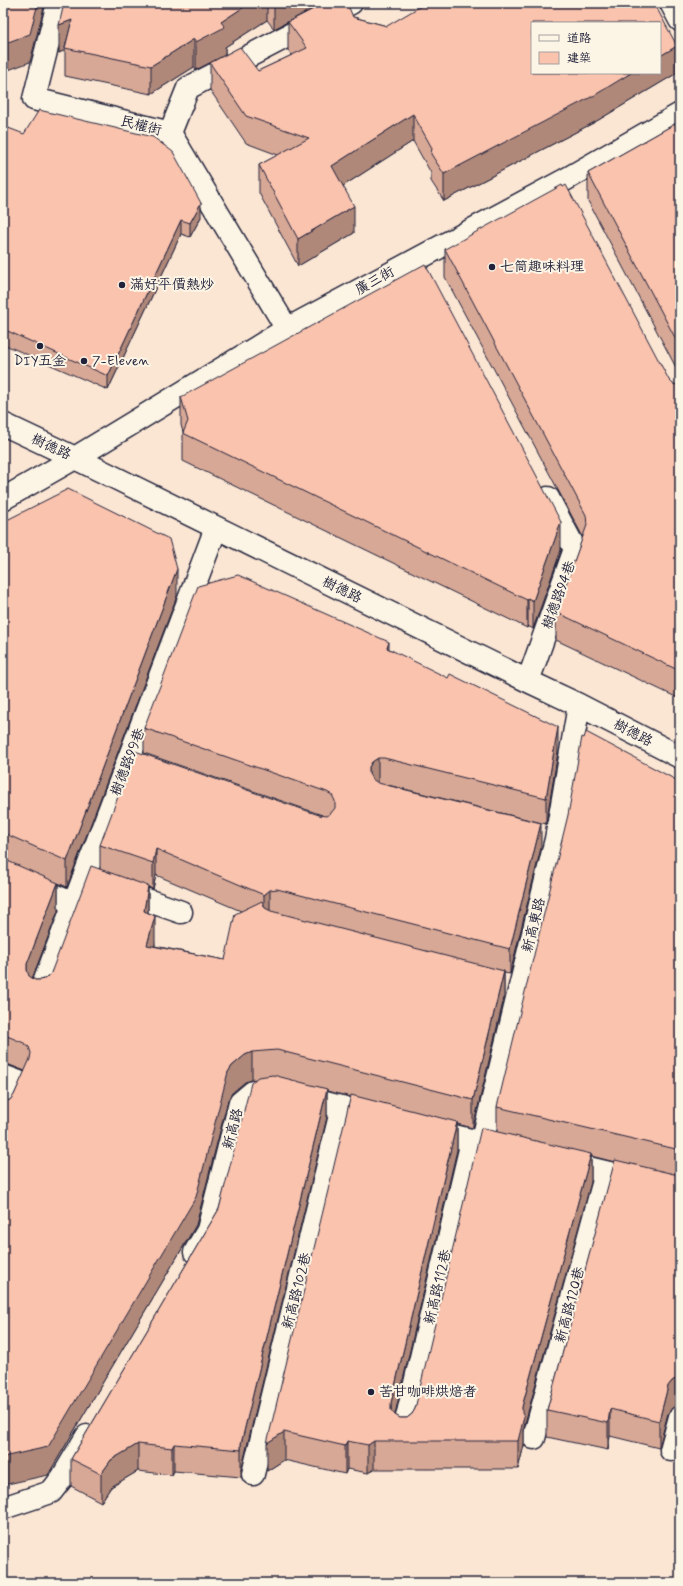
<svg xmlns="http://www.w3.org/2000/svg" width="683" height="1586" font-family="Mynerve,'LXGW WenKai TC',sans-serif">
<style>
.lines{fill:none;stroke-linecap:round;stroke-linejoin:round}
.minor-casing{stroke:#22223b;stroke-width:25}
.minor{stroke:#fcf5e5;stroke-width:22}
.wall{fill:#d7a896;stroke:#22223b;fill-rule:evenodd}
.shaded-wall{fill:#af887a;stroke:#22223b}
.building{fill:#fac3ae;stroke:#22223b}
.poi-dot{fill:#22223b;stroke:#fcf5e5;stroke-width:1.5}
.labels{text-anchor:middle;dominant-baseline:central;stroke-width:4;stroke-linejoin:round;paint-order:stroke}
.street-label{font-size:14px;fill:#22223b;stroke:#fcf5e5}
.poi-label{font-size:14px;fill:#22223b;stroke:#fcf5e5;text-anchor:start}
</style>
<rect width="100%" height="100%" fill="#fbe6d4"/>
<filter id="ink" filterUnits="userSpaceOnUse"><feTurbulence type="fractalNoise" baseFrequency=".025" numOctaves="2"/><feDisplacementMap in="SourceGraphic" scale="8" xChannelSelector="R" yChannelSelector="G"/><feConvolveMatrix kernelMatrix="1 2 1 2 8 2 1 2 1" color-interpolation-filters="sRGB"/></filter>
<g filter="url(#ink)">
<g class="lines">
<g class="minor-casing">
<path id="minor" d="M 58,3 L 34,99 L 170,133 L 287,329
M 671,3 L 680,20
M 170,133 L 188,88 L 351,3
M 3,424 L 75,458 L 528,681 L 579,705 L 680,757
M 3,499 L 75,458 L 287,329 L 563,181 L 680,114
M 528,681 L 575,549 L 548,498
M 3,873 L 74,904
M 121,891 L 181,912
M 39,996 L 216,528
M 3,1076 L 19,1082 L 3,1118
M 429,1130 L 508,1149
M 482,1143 L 556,839 L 579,705
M 563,1162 L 680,1190
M 195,1252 L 208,1230 L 240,1103 L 253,1092 L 274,1090 L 376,1116
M 403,1434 L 472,1141
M 534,1438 L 606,1173
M 671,1450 L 680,1417
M 253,1474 L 342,1107
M 3,1508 L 51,1492 L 62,1478 L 87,1436"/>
</g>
<use href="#minor" class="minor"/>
</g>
<path class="wall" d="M 64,3 L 318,3 L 318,6 L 274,29 L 267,20 L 225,47 L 225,55 L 196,70 L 194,67 L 151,94 L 65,76 L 65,50 L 59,53 Z
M 332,5 L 353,17 L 387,26 L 677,73 L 595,122 L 444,201 L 431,181 L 431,173 L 413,141 L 343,186 L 354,233 L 298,266 L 259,193 L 259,165 L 278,155 L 246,143 L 210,90 L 210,63 L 258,71 L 292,55 L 288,50 L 288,22 Z
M 680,121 L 680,375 L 588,201 L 588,173 Z
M 3,126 L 201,217 L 190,237 L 181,234 L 108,390 L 3,344 Z
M 445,249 L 669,380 L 673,384 L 680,386 L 680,699 L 556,640 L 556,612 L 583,537 L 445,277 Z
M 181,397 L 561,550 L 533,629 L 528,626 L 527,628 L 183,461 L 183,432 L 181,425 Z
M 3,522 L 177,596 L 67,887 L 58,883 L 58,911 L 32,978 L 35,980 L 41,980 L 47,978 L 51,973 L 100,869 L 100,845 L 319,815 L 322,815 L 144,753 L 144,728 L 389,649 L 558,752 L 546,824 L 384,784 L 541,848 L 510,974 L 504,973 L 504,998 L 473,1128 L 457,1124 L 457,1150 L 395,1415 L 400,1418 L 407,1418 L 412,1414 L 415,1409 L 497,1132 L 497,1107 L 680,782 L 680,1405 L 677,1405 L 672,1408 L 668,1413 L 659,1448 L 610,1436 L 608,1450 L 547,1437 L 547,1410 L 615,1162 L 591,1156 L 591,1182 L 524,1427 L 524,1445 L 518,1469 L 374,1469 L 368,1473 L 347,1469 L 345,1474 L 284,1460 L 267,1471 L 351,1097 L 327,1091 L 327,1117 L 241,1471 L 241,1477 L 174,1471 L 172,1475 L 138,1471 L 111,1487 L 101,1502 L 71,1486 L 71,1459 L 219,1209 L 255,1079 L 252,1080 L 245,1082 L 232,1093 L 228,1100 L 196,1225 L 48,1475 L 4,1103 L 10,1100 L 14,1095 L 25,1071 L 7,1064 L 3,1064 ZM 156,875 L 241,911 L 225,960 L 155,946 L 155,944 L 148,913 L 148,887 L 153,889 Z"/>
<path class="shaded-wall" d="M 38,3 L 45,3 L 30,62 L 3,72 L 3,44 Z
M 250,3 L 267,3 L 267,20 L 225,47 L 225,55 L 196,70 L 196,42 L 221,22 Z
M 274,3 L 318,3 L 318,6 L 274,29 Z
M 72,20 L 65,48 L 65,50 L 59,53 L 59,25 Z
M 194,39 L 194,67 L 151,94 L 151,66 Z
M 677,46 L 677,73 L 595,122 L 444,201 L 444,174 L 631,73 L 660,73 L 660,56 Z
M 413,114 L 413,141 L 332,193 L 332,166 Z
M 201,203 L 201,217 L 190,237 L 190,223 Z
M 354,206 L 354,233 L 298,266 L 298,239 Z
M 181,220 L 181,234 L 108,390 L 108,376 Z
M 561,522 L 561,550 L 533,629 L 533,601 Z
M 177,569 L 177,596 L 67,887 L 67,861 Z
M 528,598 L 528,626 L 527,628 L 527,600 Z
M 389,642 L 389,668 L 387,648 Z
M 558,727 L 558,752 L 546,824 L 546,798 Z
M 378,758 L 378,784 L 369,793 L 369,767 L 372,762 Z
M 541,823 L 541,848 L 510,974 L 510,949 Z
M 156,849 L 156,875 L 153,889 L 153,863 Z
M 58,883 L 58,911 L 27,992 L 27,964 Z
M 148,886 L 148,914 L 144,911 Z
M 270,890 L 270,915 L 264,921 L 264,895 Z
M 155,916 L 155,944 L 147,973 L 147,945 Z
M 504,971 L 504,998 L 473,1128 L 473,1100 Z
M 252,1052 L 252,1080 L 245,1082 L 232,1093 L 228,1100 L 196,1225 L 48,1475 L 3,1485 L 3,1457 L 228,1072 L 232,1066 L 245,1055 Z
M 327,1089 L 327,1117 L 241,1471 L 241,1444 Z
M 457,1122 L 457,1150 L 391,1431 L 391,1403 Z
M 591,1154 L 591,1182 L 524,1427 L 524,1445 L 518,1469 L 518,1441 L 522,1407 Z
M 677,1378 L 677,1405 L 672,1408 L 668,1413 L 659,1448 L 659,1421 L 668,1386 L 672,1381 Z
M 610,1409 L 610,1436 L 608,1450 L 608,1423 Z
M 284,1432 L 284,1460 L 267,1471 L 267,1443 Z
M 347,1441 L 347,1469 L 345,1474 L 345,1446 Z
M 374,1441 L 374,1469 L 368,1473 L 368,1445 Z
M 138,1444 L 138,1471 L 111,1487 L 101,1502 L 101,1474 L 111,1460 Z
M 174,1444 L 174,1471 L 172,1475 L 172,1448 Z"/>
<path class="building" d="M 3,3 L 38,3 L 30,34 L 3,44 Z
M 64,3 L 250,3 L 221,22 L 225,27 L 196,42 L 194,39 L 151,66 L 65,48 L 72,20 L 59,25 Z
M 325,3 L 331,3 L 332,5 L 335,3 L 347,3 L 353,17 L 387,26 L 426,3 L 654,3 L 677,46 L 660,56 L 660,23 L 532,23 L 532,73 L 631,73 L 595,95 L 444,174 L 431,154 L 432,148 L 413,114 L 332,166 L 354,206 L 298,239 L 259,165 L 309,138 L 246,116 L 210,63 L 240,47 L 258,71 L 307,48 L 288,22 Z
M 39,110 L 153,137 L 173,152 L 201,203 L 190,223 L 181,220 L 108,376 L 3,329 L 3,126 L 24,134 Z
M 680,121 L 680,347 L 588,173 Z
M 562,185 L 563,187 L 566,185 L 669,380 L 673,384 L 680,386 L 680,671 L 556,612 L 587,525 L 586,515 L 445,249 Z
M 425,264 L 561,522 L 533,601 L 528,598 L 527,600 L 183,433 L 188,421 L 181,397 Z
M 68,489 L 169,539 L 177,569 L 67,861 L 8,835 L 3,834 L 3,522 Z
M 238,575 L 389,642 L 387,648 L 448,678 L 450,674 L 558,727 L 546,798 L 384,758 L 378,758 L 372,762 L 369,767 L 369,774 L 372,779 L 378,783 L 541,823 L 510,949 L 277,889 L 270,890 L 264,895 L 156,849 L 153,863 L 100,845 L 135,751 L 319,815 L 326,816 L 331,813 L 335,808 L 335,801 L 332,795 L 327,792 L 144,728 L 198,586 Z
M 586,732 L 680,782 L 680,1150 L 497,1107 L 568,815 L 582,737 L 584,738 Z
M 3,859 L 58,883 L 27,964 L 27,970 L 29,976 L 35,980 L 41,980 L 47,978 L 51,973 L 91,866 L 148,886 L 144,911 L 155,916 L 147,945 L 225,960 L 235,914 L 262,901 L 265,908 L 271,911 L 504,971 L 473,1100 L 277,1050 L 252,1052 L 245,1055 L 232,1066 L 228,1072 L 196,1197 L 48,1447 L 3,1457 L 3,1102 L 10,1100 L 14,1095 L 30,1059 L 31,1053 L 29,1047 L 24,1043 L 7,1036 L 3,1036 Z
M 273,1075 L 327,1089 L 241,1444 L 241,1450 L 174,1444 L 172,1448 L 138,1444 L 111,1460 L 101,1474 L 71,1459 L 219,1209 L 251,1083 L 258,1077 Z
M 351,1095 L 457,1122 L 391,1403 L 391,1410 L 395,1415 L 400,1418 L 407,1418 L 412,1414 L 415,1409 L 481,1128 L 591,1154 L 522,1407 L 522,1413 L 524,1417 L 518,1441 L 374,1441 L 368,1445 L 347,1441 L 345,1446 L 284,1432 L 267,1443 Z
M 615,1160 L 678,1175 L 680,1175 L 680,1378 L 677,1378 L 672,1381 L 668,1386 L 659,1421 L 610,1409 L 608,1423 L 547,1410 Z"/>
</g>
<g class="poi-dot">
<circle cx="492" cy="267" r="4"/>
<circle cx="122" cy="285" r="4"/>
<circle cx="40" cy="346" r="4"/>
<circle cx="84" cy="361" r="4"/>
<circle cx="371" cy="1392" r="4"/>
</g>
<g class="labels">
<g class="street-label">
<text transform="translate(141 126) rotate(14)">民權街</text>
<text transform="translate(375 281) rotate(-29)">廣三街</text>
<text transform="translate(51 447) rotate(25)">樹德路</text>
<text transform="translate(342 590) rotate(26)">樹德路</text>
<text transform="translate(559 595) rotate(-70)">樹德路94巷</text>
<text transform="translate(633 733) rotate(28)">樹德路</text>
<text transform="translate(128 762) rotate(-69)">樹德路99巷</text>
<text transform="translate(534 925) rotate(-76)">新高東路</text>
<text transform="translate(233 1129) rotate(-75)">新高路</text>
<text transform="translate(438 1287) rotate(-77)">新高路112巷</text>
<text transform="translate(297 1291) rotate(-76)">新高路102巷</text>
<text transform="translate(570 1305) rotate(-75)">新高路120巷</text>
</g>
<g class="poi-label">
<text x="500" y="267">七筒趣味料理</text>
<text x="130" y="285">滿好平價熱炒</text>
<text x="40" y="361" text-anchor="middle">DIY五金</text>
<text x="92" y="361">7-Eleven</text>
<text x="379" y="1392">苦甘咖啡烘焙者</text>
</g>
</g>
<rect width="683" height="1586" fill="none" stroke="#fcf5e5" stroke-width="16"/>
<rect x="8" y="8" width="667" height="1570" fill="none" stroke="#22223b" stroke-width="1.5" filter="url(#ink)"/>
<rect x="531" y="22" width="130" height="52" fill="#fcf5e5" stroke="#a5a1a1"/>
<rect x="539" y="35" width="20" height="6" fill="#fcf5e5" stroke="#a5a1a1"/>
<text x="567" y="42" font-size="12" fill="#22223b">道路</text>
<rect x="539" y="52" width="20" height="12" fill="#fac3ae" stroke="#a5a1a1"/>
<text x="567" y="62" font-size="12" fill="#22223b">建築</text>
</svg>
